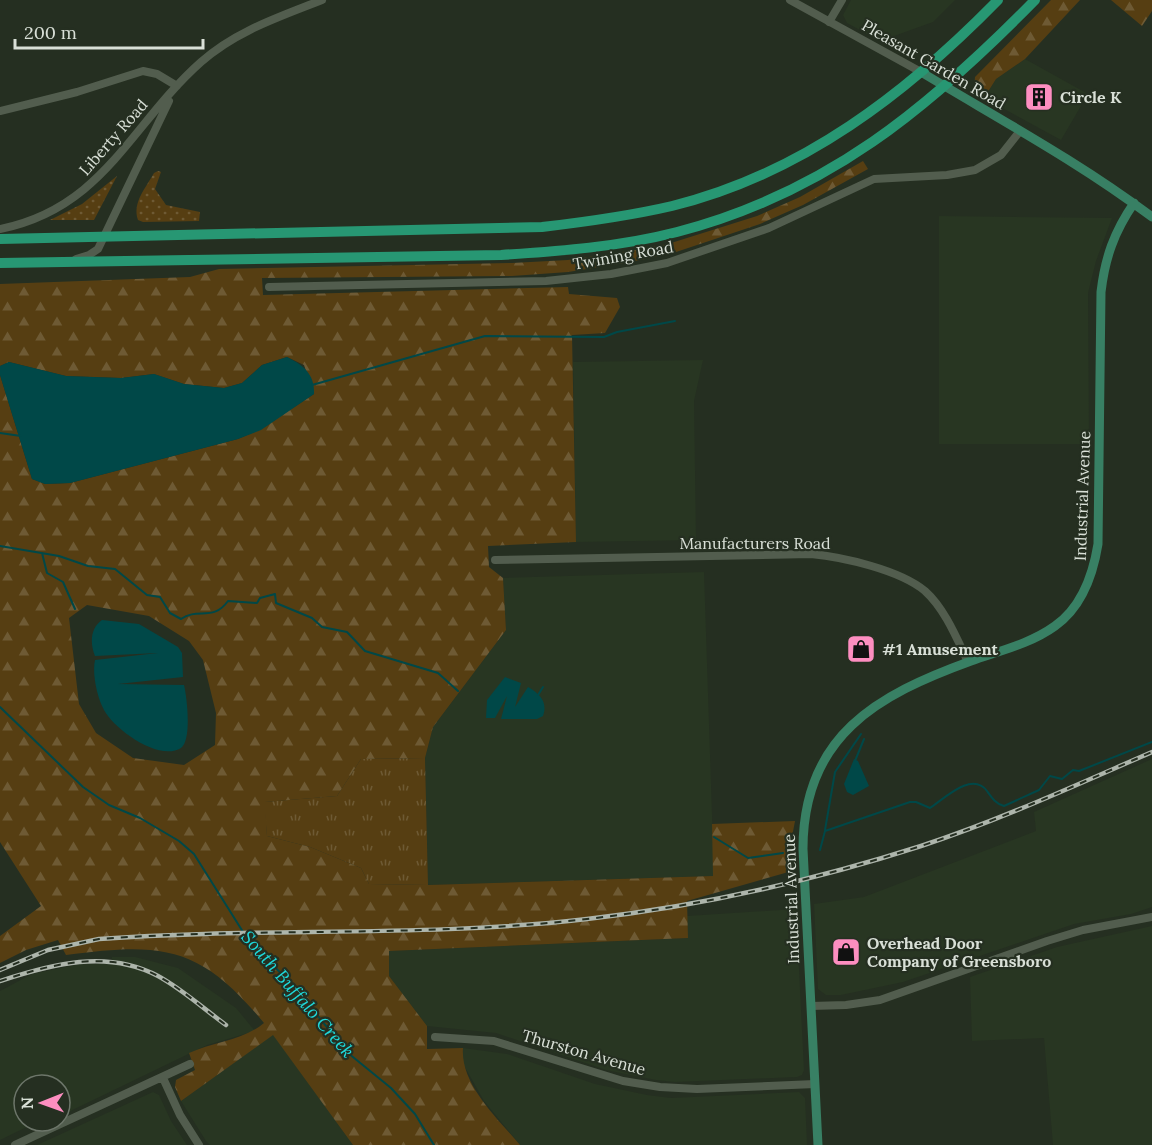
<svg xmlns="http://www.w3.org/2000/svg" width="1152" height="1145" font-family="Lora,serif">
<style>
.built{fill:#283622}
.grass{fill:url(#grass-tufts)}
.forest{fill:url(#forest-firs);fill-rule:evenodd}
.garden{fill:url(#garden-dots)}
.water{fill:#004848}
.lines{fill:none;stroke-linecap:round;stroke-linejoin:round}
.stream{stroke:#004848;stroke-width:2}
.minor{stroke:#525d4e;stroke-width:8}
.major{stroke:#388064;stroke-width:9}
.highway{stroke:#279773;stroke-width:10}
.rail-casing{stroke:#adb5ab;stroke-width:4.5}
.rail{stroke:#252f21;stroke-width:2;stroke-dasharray:7;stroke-linecap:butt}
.labels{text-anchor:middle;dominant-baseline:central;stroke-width:4.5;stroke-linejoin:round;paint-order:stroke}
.street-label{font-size:16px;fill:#d9e0d7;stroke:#252f21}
.poi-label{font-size:16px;font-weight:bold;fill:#d9e0d7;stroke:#252f21;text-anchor:start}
.water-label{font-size:18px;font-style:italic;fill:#1ed9db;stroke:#252f21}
</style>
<defs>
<pattern id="grass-tufts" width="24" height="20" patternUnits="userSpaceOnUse" patternTransform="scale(1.5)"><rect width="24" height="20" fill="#563e12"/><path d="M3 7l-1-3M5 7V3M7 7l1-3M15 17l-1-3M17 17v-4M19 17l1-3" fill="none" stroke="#6e5a34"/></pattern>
<pattern id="forest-firs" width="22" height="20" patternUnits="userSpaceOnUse" patternTransform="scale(1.5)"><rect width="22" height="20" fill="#563e12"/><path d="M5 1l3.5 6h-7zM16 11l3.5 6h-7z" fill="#6e5a34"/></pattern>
<pattern id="garden-dots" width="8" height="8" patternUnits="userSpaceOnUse" patternTransform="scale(1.5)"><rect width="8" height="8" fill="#563e12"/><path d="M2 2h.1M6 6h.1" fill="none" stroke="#6e5a34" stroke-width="1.8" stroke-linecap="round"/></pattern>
</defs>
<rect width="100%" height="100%" fill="#252f21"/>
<path class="built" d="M 851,0 L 955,0 L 933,22 L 880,41 L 847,23 L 843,15 Z
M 1025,59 L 1088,94 L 1061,140 L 984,98 L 996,79 Z
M 939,216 L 1112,218 L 1096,261 L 1088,293 L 1089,444 L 939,444 Z
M 703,360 L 694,401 L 696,540 L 576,542 L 573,362 Z
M 704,572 L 714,876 L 428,885 L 425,758 L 433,727 L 506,630 L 503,578 Z
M 1152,759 L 1152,907 L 1131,914 L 1074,924 L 903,982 L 841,995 L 826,995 L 818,989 L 814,904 L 864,897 L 1036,831 L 1034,812 Z
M 796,909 L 804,1070 L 802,1075 L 797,1077 L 675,1082 L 656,1080 L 606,1070 L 496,1033 L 427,1026 L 389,976 L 389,951 L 688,938 L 687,916 Z
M 1152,926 L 1152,1145 L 1053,1145 L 1044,1038 L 972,1041 L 970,977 L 1057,947 Z
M 112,957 L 135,957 L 178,968 L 236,1008 L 255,1031 L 207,1045 L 60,1116 L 60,1085 L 24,1085 L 24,1121 L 39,1121 L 0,1140 L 0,991 L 32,974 L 80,964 L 111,964 Z
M 273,1034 L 353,1145 L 210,1145 L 206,1141 L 181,1101 Z
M 463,1048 L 507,1054 L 595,1084 L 647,1095 L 671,1098 L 799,1092 L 805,1098 L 807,1145 L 520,1145 L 484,1101 L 462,1062 Z
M 153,1092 L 159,1095 L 171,1121 L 187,1145 L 37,1145 Z"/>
<path class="grass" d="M 425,758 L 428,885 L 369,884 L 361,868 L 310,847 L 267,836 L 264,802 L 337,796 L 361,759 Z"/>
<path class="forest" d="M 1051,0 L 1080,0 L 1025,59 L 996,79 L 984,98 L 974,89 L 975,77 Z
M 1111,0 L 1152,0 L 1152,11 L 1142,26 Z
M 863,161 L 868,169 L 803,205 L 760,224 L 670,254 L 630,262 L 568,272 L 512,276 L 262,278 L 263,295 L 568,287 L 569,294 L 617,298 L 620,307 L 605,333 L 572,335 L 576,542 L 488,546 L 489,567 L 503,578 L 506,630 L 433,727 L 425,758 L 361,759 L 337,796 L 265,802 L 267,836 L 310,847 L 361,868 L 369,884 L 428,885 L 713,876 L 712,824 L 795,821 L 791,842 L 792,871 L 687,901 L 688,938 L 389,951 L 389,976 L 427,1026 L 427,1049 L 463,1048 C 460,1084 498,1119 520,1145 L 353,1145 L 273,1035 L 181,1101 L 175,1087 L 176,1080 L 195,1070 L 189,1053 C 213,1042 244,1040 264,1023 C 200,945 162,942 66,955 L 58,940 L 26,950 L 0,963 L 0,936 L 41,906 L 0,842 L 0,375 L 32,479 L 45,484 L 70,483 L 238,439 L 261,429 L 314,394 L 304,365 L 287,357 L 262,365 L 242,383 L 224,388 L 184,384 L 154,374 L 121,378 L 66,376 L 9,362 L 0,366 L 0,284 L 190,277 L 219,269 L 512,263 L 568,260 L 629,251 L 668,244 L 757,216 L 800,197 ZM 87,605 L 149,616 L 189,641 L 203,660 L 216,713 L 215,745 L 184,765 L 133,758 L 96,733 L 79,704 L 69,618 Z"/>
<path class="garden" d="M 158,171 L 161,172 L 155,189 L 166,205 L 200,212 L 199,221 L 143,222 L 138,220 C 132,202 146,188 154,173 Z
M 117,176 L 94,220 L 50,220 L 82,204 Z"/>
<path class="water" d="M 287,357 C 303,365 315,374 314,394 L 261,430 L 238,439 L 70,483 L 45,484 L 32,479 L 0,375 L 0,366 L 9,362 L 66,376 L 121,378 L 154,374 L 184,384 L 224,388 L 242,383 L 262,365 Z
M 102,620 L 139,624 L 178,647 L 182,653 L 183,677 L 118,684 L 184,685 C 187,697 192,740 181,748 C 159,762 114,729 104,710 C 97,697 92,674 95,660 L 158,653 L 95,656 C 90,644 90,628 102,620 Z
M 505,677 L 521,683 L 515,707 L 528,687 C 540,694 548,702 543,716 L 537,719 L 501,719 L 507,696 L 495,718 L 486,718 L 487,700 Z
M 854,759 L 858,761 L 869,786 L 853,795 L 847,792 L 844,784 Z"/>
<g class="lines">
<path class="stream" d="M 312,385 L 485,336 L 604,337 L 617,332 L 675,321
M 0,433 L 21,436
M 0,546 L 59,556 L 88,566 L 115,569 L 147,595 L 160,597 L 170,613 L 181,619 C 198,607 213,622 228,601 L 257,603 L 260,598 L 275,594 L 276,603 L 312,618 L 322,627 L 347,632 L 365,651 L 438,673 L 458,691
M 42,553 L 47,573 L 63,582 L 75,609
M 538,695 L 543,687
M 0,707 L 83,787 L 109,805 L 140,818 L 179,841 L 194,854 L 250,943 L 291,983 L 348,1053 L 391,1088 L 415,1114 L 434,1145
M 855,761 L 864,739
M 825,830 L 835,772 L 861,734
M 714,837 L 748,858 L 783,853
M 820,850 L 825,831 L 910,802 L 916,802 L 930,808 C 945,798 972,771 987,791 C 992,798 996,804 1004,806 L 1039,790 L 1050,776 L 1062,779 L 1073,770 L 1079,771 L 1152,742"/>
<path class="minor" d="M 790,0 L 921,72
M 829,22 L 842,0
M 0,111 L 77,92 L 143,71 L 157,74 L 177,86
M 0,229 C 104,208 130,125 201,62 C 236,31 279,17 322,0
M 76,259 L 89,255 L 98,249 L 169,101
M 269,287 L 546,281 L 611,274 L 667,263 L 769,228 L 874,179 L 947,175 L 975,170 L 1001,155 L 1020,131
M 495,560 L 811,554 C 843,557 900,570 925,591 C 945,609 957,639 968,662
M 811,1006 L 846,1005 L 880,1000 L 1047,941 L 1083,930 L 1152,917
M 435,1037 L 494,1041 L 623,1081 L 660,1087 L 697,1089 L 815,1084
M 163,1078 L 180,1115 L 199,1145
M 15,1145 L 190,1064"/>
<path class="major" d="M 921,72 C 999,119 1079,162 1152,217
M 818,1145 L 803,849 C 803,736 877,695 971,661 C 999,651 1030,644 1055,626 C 1082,607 1093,575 1098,544 L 1101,292 C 1105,258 1114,232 1134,203"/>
<path class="highway" d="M 0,239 L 542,227 C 585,222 629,216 672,206 C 802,174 907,93 998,0
M 0,263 L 501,255 C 560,251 619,247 677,232 C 827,193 929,108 1035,0"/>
<g class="rail-casing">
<path id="rail" d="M 0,970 L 48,950 L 99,939 C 261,927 425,938 587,919 C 700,906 812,881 921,846 C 1000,820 1076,785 1152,752
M 0,981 C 52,964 107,949 158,976 C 182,989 204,1009 226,1025"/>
</g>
<use href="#rail" class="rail"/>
</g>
<defs>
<g id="building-square" transform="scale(1.5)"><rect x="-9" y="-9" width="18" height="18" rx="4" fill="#fd8ec0" stroke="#252f21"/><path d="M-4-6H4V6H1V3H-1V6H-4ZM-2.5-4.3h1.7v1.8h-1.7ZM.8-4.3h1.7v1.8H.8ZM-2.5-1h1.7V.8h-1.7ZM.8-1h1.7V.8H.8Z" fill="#111"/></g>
<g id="shop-square" transform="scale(1.5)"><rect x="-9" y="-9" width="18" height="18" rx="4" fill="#fd8ec0" stroke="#252f21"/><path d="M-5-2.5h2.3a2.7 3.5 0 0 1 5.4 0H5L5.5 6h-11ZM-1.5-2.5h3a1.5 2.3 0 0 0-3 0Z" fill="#111"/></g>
</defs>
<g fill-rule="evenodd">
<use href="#building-square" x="1039" y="97"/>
<use href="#shop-square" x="861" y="649"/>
<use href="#shop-square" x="846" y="952"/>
</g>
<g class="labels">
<g class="street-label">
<text transform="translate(934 64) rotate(30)">Pleasant Garden Road</text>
<text transform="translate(113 137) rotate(-49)">Liberty Road</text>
<text transform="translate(623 255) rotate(-10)">Twining Road</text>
<text transform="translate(1082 496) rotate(-88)">Industrial Avenue</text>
<text x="755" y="543">Manufacturers Road</text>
<text transform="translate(791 899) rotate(-92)">Industrial Avenue</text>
<text transform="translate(584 1052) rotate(16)">Thurston Avenue</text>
</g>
<g class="poi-label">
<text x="1060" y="97">Circle K</text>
<text x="882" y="649">#1 Amusement</text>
<text x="867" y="943">Overhead Door<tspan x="867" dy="18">Company of Greensboro</tspan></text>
</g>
<g class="water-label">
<text transform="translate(298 994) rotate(49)">South Buffalo Creek</text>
</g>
</g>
<g transform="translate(42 1103) rotate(269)"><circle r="28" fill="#252f21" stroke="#6d766a" stroke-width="1.5"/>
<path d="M0-4.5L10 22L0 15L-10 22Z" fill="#fd8ec0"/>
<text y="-9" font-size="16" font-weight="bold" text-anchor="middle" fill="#d9e0d7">N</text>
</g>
<path d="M15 39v9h188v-9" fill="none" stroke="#d9e0d7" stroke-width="3"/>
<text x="24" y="39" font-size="18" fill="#d9e0d7" stroke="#252f21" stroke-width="4.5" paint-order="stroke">200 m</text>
</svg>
